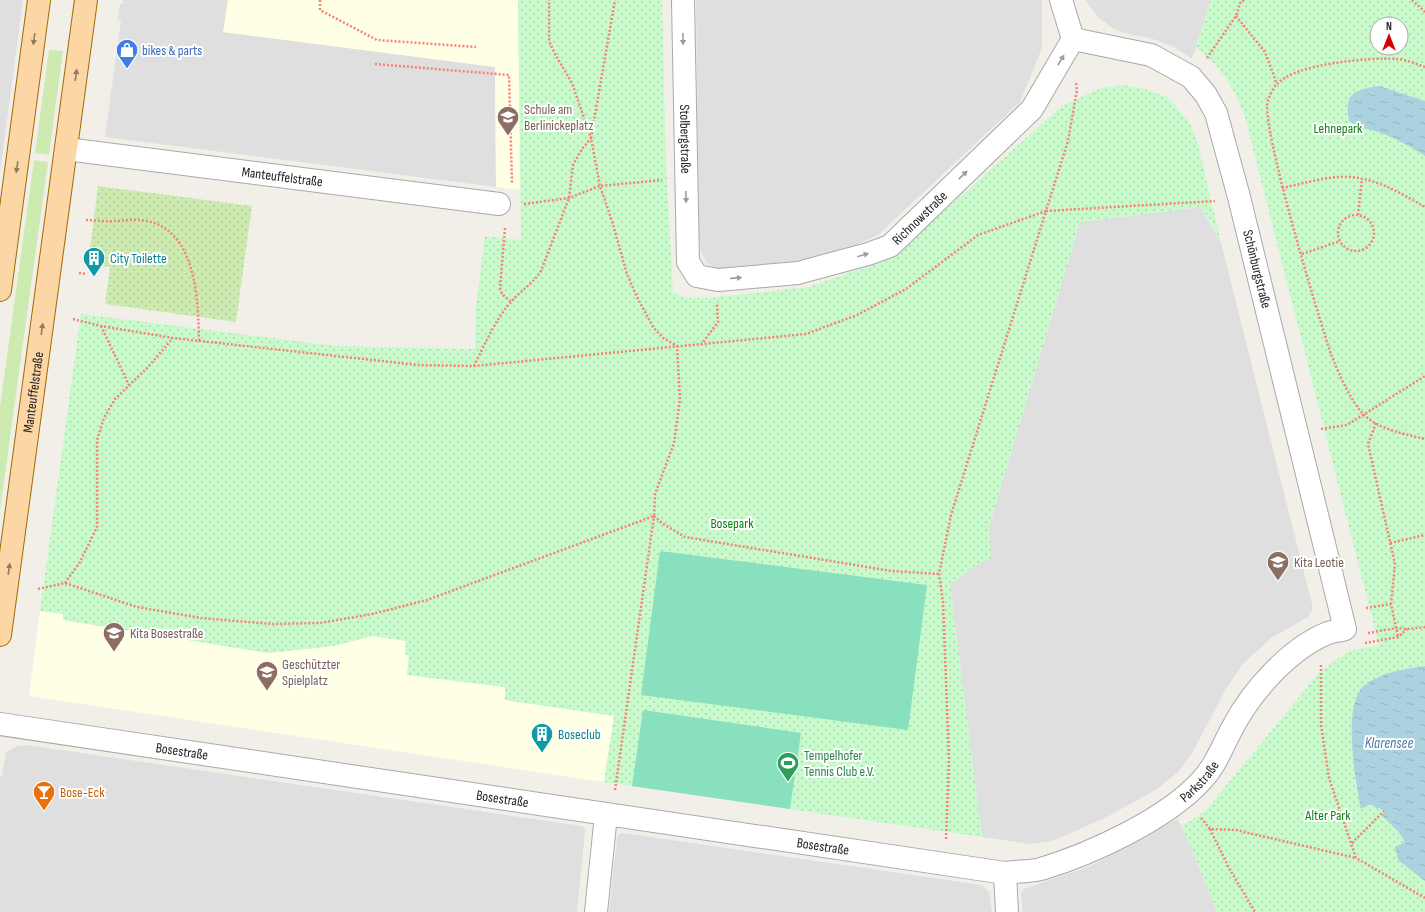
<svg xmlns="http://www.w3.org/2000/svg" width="1425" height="912" font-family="'Sofia Sans Condensed',sans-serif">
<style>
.residential{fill:#e0dfdf}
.education{fill:#ffffe5}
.grass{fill:#cdebb0}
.park{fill:url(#park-dots);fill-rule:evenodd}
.garden{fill:url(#garden-dots)}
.pitch{fill:#88e0be}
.water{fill:url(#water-ripples)}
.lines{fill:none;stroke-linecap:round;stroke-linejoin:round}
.minor-casing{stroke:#a9a9a9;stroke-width:24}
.major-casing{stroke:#a06b00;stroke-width:24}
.path{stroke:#fa8072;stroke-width:2.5;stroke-dasharray:2 2;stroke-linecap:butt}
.minor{stroke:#fff;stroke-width:22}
.major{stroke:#fcd6a4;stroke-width:22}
.oneway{fill:#8f7c63}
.oneway2{fill:#9c9c9c}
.labels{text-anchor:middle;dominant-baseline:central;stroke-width:4;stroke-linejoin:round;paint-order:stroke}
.shop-label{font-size:14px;fill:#366cbe;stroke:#fff;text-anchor:start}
.education-label{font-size:14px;fill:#785e54;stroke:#fff;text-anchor:start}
.park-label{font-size:14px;fill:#0c8416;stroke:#fff}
.street-label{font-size:14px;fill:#222;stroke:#fff}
.culture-label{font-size:14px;fill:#0d838f;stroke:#fff;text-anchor:start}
.leisure-label{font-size:14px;fill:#27864d;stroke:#fff;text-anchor:start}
.food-label{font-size:14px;fill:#c56008;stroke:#fff;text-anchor:start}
.water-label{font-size:15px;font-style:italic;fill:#4a7aab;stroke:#fff}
</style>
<defs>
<pattern id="park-dots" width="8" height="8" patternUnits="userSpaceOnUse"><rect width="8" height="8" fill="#c8facc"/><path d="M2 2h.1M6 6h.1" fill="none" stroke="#acd6af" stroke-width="1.8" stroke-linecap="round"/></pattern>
<pattern id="garden-dots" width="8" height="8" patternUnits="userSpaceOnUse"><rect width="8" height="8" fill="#cdebb0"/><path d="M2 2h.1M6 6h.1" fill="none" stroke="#b0c997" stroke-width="1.8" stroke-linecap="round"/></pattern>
<pattern id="water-ripples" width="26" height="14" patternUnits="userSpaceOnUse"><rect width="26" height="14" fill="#aad3df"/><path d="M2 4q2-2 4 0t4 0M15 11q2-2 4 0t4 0" fill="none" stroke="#92b5bf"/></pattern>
</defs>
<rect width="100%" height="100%" fill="#f2efe9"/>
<path class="residential" d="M 0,0 L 23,0 L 0,173 Z
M 123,0 L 228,0 L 224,32 L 495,67 L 496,187 L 105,137 L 121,20 L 118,20 L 120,4 L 123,4 Z
M 696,0 L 1042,0 L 1042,48 L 1020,102 L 878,235 L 846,249 L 804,261 L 720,270 L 707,263 L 699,247 Z
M 1085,0 L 1211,0 L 1192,59 L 1172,46 L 1150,38 L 1132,35 L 1114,29 L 1099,18 Z
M 1201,207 L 1221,243 L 1313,608 L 1308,617 L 1271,638 L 1242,665 L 1226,689 L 1191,755 L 1178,772 L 1157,789 L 1105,818 L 1052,841 L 1029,844 L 982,837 L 950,585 L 979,563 L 991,559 L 989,527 L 1080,222 Z
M 27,745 L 582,826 L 585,829 L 585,832 L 577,912 L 0,912 L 0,776 L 2,776 L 6,752 L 17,746 Z
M 1177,819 L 1182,827 L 1217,912 L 1023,912 L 1021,894 L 1024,889 L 1090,866 L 1134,844 Z
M 623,833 L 982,885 L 989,892 L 992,912 L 609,912 L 617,839 L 619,834 Z"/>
<path class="education" d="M 228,0 L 518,0 L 521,190 L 496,187 L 495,67 L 223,32 Z
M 40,611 L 63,614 L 63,620 L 268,653 L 333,646 L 372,636 L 407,641 L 405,654 L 409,655 L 407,675 L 505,687 L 505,700 L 614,716 L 604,782 L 29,696 Z"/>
<path class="grass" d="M 49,50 L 63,51 L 49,155 L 35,153 Z
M 34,160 L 48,162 L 0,510 L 0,407 Z"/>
<path class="park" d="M 518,0 L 662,0 L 666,166 L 673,292 L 684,298 L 710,298 L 808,287 L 890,259 L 1062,106 L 1101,88 L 1123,85 L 1145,89 L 1167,97 L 1190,123 L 1198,144 L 1221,243 L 1212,224 L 1201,207 L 1080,222 L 989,527 L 991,559 L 979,563 L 950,585 L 982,837 L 604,782 L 614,716 L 505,700 L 505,687 L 407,675 L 409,656 L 405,654 L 406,641 L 372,636 L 333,646 L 268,653 L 63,620 L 63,614 L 40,611 L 81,314 L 336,346 L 475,349 L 476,306 L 485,236 L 521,240 Z
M 1211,0 L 1425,0 L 1425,912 L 1217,912 L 1182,827 L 1206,810 L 1319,673 L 1347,652 L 1379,645 L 1245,117 C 1235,90 1221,65 1196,48 ZM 1377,24 L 1401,24 L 1401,48 L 1377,48 Z"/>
<path class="garden" d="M 98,186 L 252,206 L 236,322 L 105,304 L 110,267 L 88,264 Z"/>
<path class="pitch" d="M 660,551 L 927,585 L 908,730 L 641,695 Z
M 643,710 L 801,733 L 790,809 L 632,786 Z"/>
<path class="water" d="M 1379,86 L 1425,101 L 1425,156 C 1412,147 1398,140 1384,134 C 1370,128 1363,131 1349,121 C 1344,93 1354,90 1379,86 Z
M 1425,666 L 1425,881 L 1398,860 L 1395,847 L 1405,842 L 1398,831 L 1382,816 L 1384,811 L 1379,808 L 1377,809 L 1373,805 L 1368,805 L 1361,809 C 1356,783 1341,703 1365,685 C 1383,672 1403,669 1425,666 Z"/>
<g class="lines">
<g class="minor-casing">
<g id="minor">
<path id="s1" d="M 683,0 L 688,262 L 697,276 L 718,280 L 798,273 L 868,254 L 890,246 L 1032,109 L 1073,39"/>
<path d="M 1061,0 L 1073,39"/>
<path id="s2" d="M 66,149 L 499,204"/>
<path id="s3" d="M 0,724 L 1005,873 C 1017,871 1030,872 1041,869 C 1091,854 1167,819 1202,780 C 1217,764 1223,744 1234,725 C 1252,691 1290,648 1328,633 C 1333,631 1340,631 1345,629 L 1239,197 L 1216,113 L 1206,95 L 1191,77 L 1151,55 L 1073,39"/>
<path d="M 1005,873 L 1007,912"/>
<path d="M 596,912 L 606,815"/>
</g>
</g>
<g class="major-casing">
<g id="major">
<path d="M 0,290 L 39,0"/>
<path id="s4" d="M 0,635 L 86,0"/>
</g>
</g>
<path class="path" d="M 320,0 L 320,10 L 377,40 L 476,47
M 1412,0 L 1425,12
M 1236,16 L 1265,52 L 1277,84
M 1207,58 L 1236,16 L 1240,3 L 1244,0
M 375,64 L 509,75 L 512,184
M 1425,67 C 1416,64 1405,59 1396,59 C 1370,57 1294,64 1277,84 C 1273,88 1270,95 1268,100 C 1259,121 1320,322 1331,354 C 1338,372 1351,402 1364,415 C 1380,430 1405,434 1425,439
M 1282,188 C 1301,184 1321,178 1339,177 C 1371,175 1399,192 1425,207
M 524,204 L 569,198 L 600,186 L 662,180
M 1358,215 L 1362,179
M1338 233a18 18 0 1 1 36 0a18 18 0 1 1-36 0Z
M 86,220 C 92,220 99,221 105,221 C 119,222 133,218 147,221 C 197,231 198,301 199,341
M 505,228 L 500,288 L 502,294 L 511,302
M 1302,254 L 1340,241
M 79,273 L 86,274
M 73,319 L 101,326 L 173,338 L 418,365 L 474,366 L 806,334 L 857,315 L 906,289 L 978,235 L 1046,211 L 1068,141 L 1077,90 L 1076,83
M 101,326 L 129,385
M 701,345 L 718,322 L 717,303
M 474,366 C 485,344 495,320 511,302 C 520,291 533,284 541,271 L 569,198 L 573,165 L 582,149 L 591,138 L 572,83 L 555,54 L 549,41 L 549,0
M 1376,423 L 1368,444 L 1395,564 L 1391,604
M 1321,429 L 1347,425 L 1425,376
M 654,516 L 662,523 L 685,537 L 891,571 L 939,574
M 1390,543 L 1425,535
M 65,583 L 80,562 L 97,527 L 97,440 L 104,418 L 115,399 L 148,367 L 173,338
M 38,589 L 65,583 L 137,607 L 201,618 L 272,624 L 320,623 L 372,614 L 427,600 L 654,516 L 655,494 L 674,443 L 680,399 L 677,346 L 663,338 L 653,327 L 636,295 L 627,274 L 612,221 L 600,186 L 591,138 L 615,0
M 1366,608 L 1391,604 L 1398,637
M 1368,633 L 1396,628 L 1407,629 L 1425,627
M 1365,643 L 1398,637 L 1407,629
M 1321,665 L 1321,725 L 1329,778 L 1356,858 L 1425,898
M 615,790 L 654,516
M 1201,818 L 1210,829 L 1236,830 L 1356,858
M 1210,829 L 1229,868 L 1255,912
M 946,839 L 949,760 L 943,602 L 939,574 L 951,515 L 1046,211 L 1215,201
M 1352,843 L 1384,811"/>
<use href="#minor" class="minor"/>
<use href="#major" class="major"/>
</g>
<defs><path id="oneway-solid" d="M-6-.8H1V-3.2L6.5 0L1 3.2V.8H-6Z"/></defs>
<g class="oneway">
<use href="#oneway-solid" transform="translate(34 39) rotate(98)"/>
<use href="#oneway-solid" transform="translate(76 75) rotate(-82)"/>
<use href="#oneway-solid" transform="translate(17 167) rotate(98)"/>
<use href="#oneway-solid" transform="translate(42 329) rotate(-82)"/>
<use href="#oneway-solid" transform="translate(9 569) rotate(-82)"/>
</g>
<g class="oneway2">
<use href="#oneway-solid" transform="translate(683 39) rotate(89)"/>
<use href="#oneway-solid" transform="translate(1061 60) rotate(-59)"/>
<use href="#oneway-solid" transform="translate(963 175) rotate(-44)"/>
<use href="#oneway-solid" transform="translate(686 197) rotate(89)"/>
<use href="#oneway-solid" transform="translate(863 255) rotate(-16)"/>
<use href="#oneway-solid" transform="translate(736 278) rotate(-5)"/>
</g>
<defs>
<g id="shop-pin" transform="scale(1.15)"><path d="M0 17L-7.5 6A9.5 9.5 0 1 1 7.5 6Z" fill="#3f7fe0" stroke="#fff"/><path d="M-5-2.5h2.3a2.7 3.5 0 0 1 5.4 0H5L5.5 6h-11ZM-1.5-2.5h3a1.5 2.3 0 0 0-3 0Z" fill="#fff"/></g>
<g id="school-pin" transform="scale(1.15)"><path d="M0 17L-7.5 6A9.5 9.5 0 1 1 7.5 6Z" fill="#8d6e63" stroke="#fff"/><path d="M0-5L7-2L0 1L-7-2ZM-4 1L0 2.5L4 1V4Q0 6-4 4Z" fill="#fff"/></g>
<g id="building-pin" transform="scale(1.15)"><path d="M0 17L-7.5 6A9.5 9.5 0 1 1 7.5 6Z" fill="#0f9aa8" stroke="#fff"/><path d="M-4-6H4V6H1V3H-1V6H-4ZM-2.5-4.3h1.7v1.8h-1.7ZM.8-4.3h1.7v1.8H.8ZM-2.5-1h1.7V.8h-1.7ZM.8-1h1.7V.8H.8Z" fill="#fff"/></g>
<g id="stadium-pin" transform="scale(1.15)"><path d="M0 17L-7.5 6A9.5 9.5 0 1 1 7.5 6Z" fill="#2e9e5b" stroke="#fff"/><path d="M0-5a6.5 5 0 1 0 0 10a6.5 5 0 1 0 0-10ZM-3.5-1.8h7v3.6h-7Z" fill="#fff"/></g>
<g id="bar-pin" transform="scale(1.15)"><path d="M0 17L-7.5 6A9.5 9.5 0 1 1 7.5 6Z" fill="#e8710a" stroke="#fff"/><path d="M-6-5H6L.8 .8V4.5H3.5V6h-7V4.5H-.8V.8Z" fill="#fff"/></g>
</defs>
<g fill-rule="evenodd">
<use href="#shop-pin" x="127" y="50"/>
<use href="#school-pin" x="508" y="117"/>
<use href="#building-pin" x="94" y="258"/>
<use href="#school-pin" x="1278" y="562"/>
<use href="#school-pin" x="114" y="633"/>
<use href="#school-pin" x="267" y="672"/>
<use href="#building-pin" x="542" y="734"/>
<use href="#stadium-pin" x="788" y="763"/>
<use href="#bar-pin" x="44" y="792"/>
</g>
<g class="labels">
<g class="shop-label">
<text x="142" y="50">bikes &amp; parts</text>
</g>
<g class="education-label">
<text x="524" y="109">Schule am<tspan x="524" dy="16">Berlinickeplatz</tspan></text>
<text x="1294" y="562">Kita Leotie</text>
<text x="130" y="633">Kita Bosestraße</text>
<text x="282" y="664">Geschützter<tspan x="282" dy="16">Spielplatz</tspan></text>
</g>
<g class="park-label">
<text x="1338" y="128">Lehnepark</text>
<text x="732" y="523">Bosepark</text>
<text x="1328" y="815">Alter Park</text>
</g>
<g class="street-label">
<text stroke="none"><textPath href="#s1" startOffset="139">Stolbergstraße</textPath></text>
<text stroke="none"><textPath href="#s2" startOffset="218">Manteuffelstraße</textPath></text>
<text stroke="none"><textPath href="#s1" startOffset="517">Richnowstraße</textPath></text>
<text transform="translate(1257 269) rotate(76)">Schönburgstraße</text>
<text stroke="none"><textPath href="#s4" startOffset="245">Manteuffelstraße</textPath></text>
<text stroke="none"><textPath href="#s3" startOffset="184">Bosestraße</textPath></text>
<text stroke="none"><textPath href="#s3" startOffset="1235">Parkstraße</textPath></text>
<text stroke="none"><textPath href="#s3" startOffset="508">Bosestraße</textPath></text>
<text stroke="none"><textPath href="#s3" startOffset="832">Bosestraße</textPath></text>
</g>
<g class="culture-label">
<text x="110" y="258">City Toilette</text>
<text x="558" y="734">Boseclub</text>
</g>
<g class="leisure-label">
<text x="804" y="755">Tempelhofer<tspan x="804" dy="16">Tennis Club e.V.</tspan></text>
</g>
<g class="food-label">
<text x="60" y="792">Bose-Eck</text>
</g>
<g class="water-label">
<text x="1389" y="743">Klarensee</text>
</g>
</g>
<g transform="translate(1389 36)"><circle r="19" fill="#ffffff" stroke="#a7a7a7"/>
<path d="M0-3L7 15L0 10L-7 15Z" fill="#d40000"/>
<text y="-6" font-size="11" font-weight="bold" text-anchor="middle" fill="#222222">N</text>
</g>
</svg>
